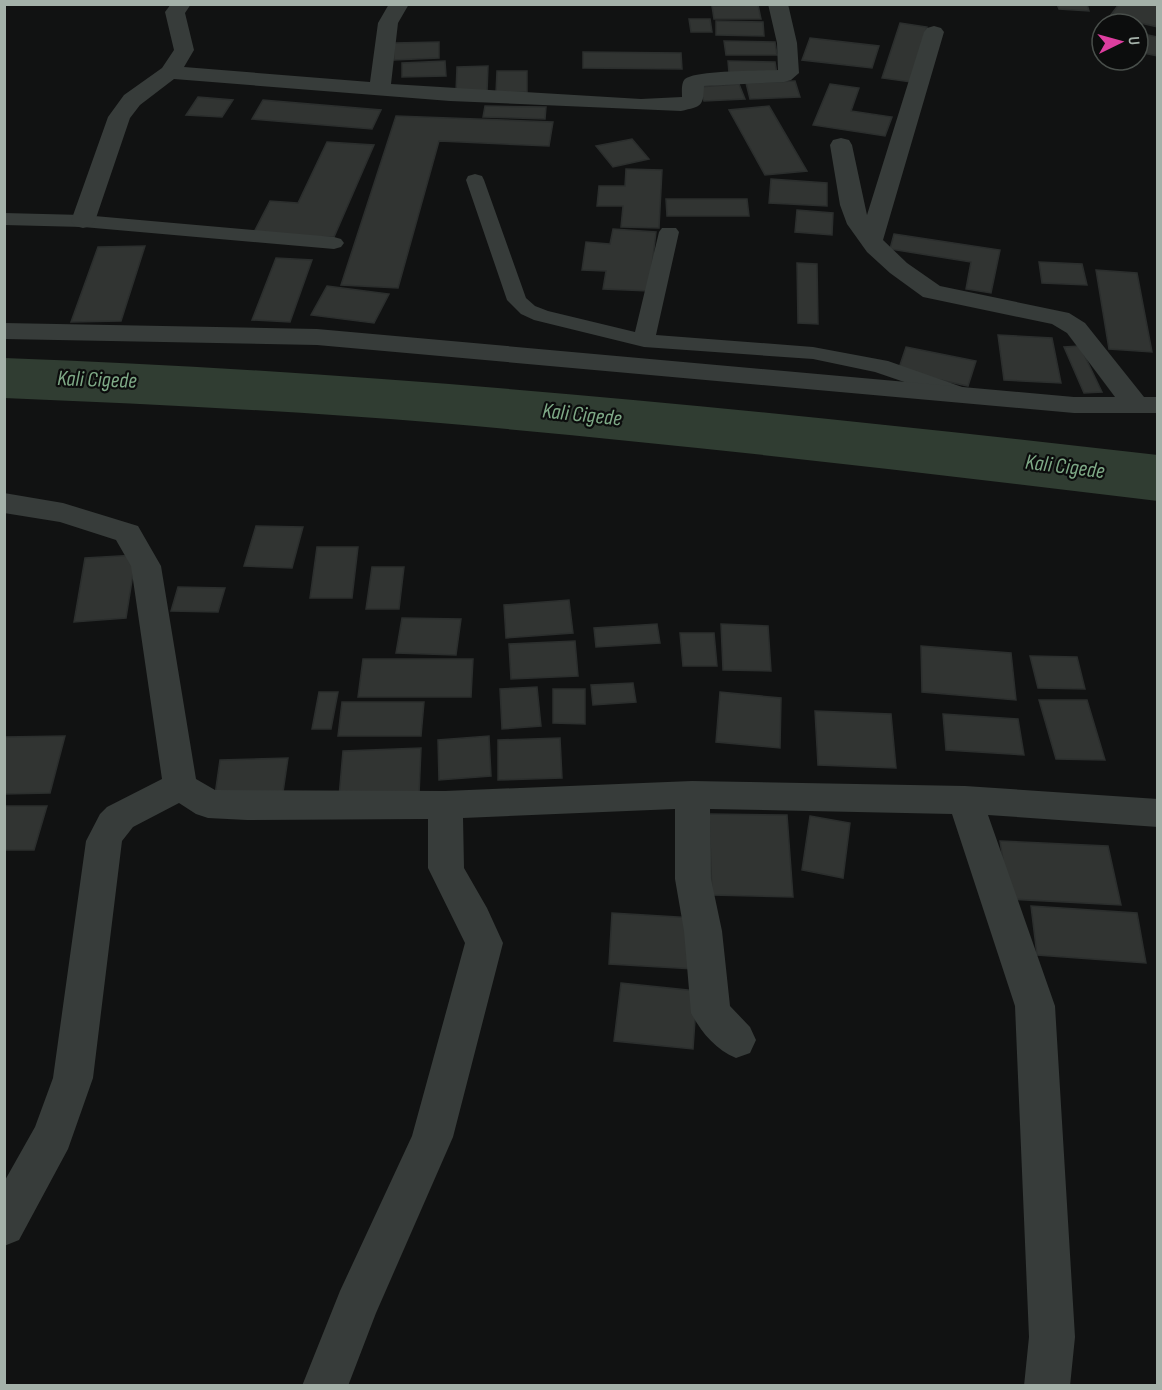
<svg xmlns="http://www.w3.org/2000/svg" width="1162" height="1390" font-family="'Sofia Sans Condensed',sans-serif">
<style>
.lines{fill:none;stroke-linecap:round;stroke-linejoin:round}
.river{fill:#303d32;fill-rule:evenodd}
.building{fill:#313432;stroke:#2b2e2d;stroke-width:1.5}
.lane{fill:#373c3a;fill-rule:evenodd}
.street{fill:#373c3a;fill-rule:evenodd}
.labels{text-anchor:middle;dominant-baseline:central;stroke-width:4.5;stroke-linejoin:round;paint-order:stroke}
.water-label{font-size:22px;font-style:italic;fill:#7ea986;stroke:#0c0d0d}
</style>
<rect width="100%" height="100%" fill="#111212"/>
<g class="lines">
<path class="river" d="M 4,358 C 391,372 774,411 1158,455 L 1158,501 C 919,472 680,444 440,423 C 295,411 150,404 4,398 Z"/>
</g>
<path class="building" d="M 1057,4 L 1087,4 L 1089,11 L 1059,9 Z
M 1119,4 L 1158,4 L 1158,27 L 1110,16 Z
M 758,5 L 761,19 L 714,19 L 712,6 Z
M 689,19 L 710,19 L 712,32 L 691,32 Z
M 716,21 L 763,22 L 764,36 L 716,35 Z
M 900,23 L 927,27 L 911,82 L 882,78 Z
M 1138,33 L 1158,37 L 1158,56 L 1138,52 Z
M 810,38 L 879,46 L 872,68 L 802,60 Z
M 724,41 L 775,42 L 777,55 L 726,55 Z
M 439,42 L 439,58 L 394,60 L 394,43 Z
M 583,52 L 681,53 L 682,69 L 583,68 Z
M 445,61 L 446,76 L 402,77 L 402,63 Z
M 728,61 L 775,62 L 777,74 L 729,73 Z
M 488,66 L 487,92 L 456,92 L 457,67 Z
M 497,71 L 527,71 L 527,92 L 496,93 Z
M 795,81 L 800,97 L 750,99 L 746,83 Z
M 739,84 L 745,99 L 704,101 L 698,87 Z
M 830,84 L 859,88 L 851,111 L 892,117 L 885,136 L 813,125 Z
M 198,97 L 233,100 L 222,117 L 186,115 Z
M 263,100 L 381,110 L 372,129 L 252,119 Z
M 485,106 L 546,107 L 545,119 L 483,117 Z
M 769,106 L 807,171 L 765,175 L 729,110 Z
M 396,116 L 553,122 L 549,146 L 439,141 L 398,288 L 341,285 Z
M 632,139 L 649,159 L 613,167 L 596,146 Z
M 327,142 L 374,145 L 334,237 L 252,236 L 270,201 L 298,203 Z
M 626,169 L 662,170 L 659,228 L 621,227 L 623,206 L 597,206 L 599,186 L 625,186 Z
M 771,179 L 827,183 L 827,206 L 769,203 Z
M 666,199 L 747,199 L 749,216 L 667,216 Z
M 797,210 L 833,213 L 832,235 L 795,232 Z
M 613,229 L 656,232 L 649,291 L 603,289 L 606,271 L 582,270 L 586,242 L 610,244 Z
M 894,234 L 1000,250 L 991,293 L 966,289 L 971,262 L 890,249 Z
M 145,246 L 121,321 L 71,322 L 98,247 Z
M 276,258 L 312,260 L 290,322 L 252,320 Z
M 1039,262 L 1082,264 L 1087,285 L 1042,283 Z
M 797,263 L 817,264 L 818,324 L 798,323 Z
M 1096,270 L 1137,273 L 1152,352 L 1109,349 Z
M 327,286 L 389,294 L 374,323 L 311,315 Z
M 998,335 L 1052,338 L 1061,383 L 1004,380 Z
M 1080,346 L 1102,392 L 1084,393 L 1064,347 Z
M 906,347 L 976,361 L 968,386 L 898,371 Z
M 256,526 L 303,527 L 292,568 L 244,566 Z
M 317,547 L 358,547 L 352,598 L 310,598 Z
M 136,555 L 126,618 L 74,622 L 85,558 Z
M 372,567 L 404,567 L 399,609 L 366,609 Z
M 178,587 L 225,588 L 218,612 L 171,611 Z
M 569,600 L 573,633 L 506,638 L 504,605 Z
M 402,618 L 461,619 L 456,655 L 396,653 Z
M 657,624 L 660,643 L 596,647 L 594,628 Z
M 721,624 L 768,626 L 771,671 L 723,670 Z
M 680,633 L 714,633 L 717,666 L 683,666 Z
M 575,641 L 578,676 L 511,679 L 509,644 Z
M 921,646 L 1011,653 L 1016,700 L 922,692 Z
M 1030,656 L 1077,657 L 1085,689 L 1038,688 Z
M 363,659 L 473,659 L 471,697 L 358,697 Z
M 633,683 L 636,702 L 593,705 L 591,685 Z
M 537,687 L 541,726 L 502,729 L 500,689 Z
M 553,689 L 585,689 L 585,724 L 553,723 Z
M 319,692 L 338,692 L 331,729 L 312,729 Z
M 720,692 L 781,698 L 780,748 L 716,742 Z
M 1039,700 L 1087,700 L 1105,760 L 1056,759 Z
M 342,702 L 424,702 L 421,736 L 338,736 Z
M 815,711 L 891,714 L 896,768 L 818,765 Z
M 943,714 L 1018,719 L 1024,755 L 946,750 Z
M 65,736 L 50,793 L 4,794 L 4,737 Z
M 489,736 L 491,776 L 439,780 L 438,740 Z
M 560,738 L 562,778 L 498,780 L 498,740 Z
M 421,748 L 419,795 L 339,797 L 343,751 Z
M 288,758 L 283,792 L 215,795 L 220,760 Z
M 4,806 L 47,806 L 34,850 L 4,850 Z
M 709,814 L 787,815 L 793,897 L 712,895 Z
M 810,816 L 850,823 L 843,878 L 802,870 Z
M 1000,841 L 1108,846 L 1121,905 L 1009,899 Z
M 1031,906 L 1137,913 L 1146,963 L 1037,955 Z
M 612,913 L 694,918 L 694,969 L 609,964 Z
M 621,983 L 697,991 L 693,1049 L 614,1041 Z"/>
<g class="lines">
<path class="lane" d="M 475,174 L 482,176 L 484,180 L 526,298 L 535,306 L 548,311 L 635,332 L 659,232 L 662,228 L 676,228 L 679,232 L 656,335 L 813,347 L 888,361 L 965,388 L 968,393 L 965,398 L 957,400 L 875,372 L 813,359 L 644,347 L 534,320 L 521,314 L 507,300 L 466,180 L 468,176 Z
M 4,213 L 83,215 L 334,237 L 341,239 L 344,243 L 341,247 L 334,249 L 83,227 L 4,225 Z"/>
<path class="street" d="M 171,4 L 191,4 L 185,13 L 194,50 L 184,67 L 370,82 L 378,23 L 389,4 L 409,4 L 398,23 L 391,84 L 641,99 L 682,97 C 682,92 681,83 685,79 C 695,70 762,71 778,70 L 777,43 L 768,4 L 788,4 L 797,43 L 799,73 L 791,80 L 784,82 L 704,86 C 703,107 702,106 681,111 L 450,101 L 174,79 L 140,105 L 130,118 L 95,221 L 91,226 L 83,228 L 75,226 L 71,221 L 108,117 L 124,95 L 162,68 L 174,50 L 165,12 Z
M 934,26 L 941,28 L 944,32 L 883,240 L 907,263 L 940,286 L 1069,313 L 1085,323 L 1144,397 L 1158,397 L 1158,413 L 1074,413 L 317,345 L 4,339 L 4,323 L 317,329 L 1074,397 L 1115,397 L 1067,333 L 1052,324 L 923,297 L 890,273 L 867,252 L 847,224 L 840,205 L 830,145 L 833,140 L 841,138 L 849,140 L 852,145 L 867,215 L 924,32 L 927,28 Z
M 4,493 L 63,503 L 138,526 L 161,566 L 196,779 L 215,790 L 445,791 L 692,781 L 965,786 L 1158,799 L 1158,827 L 988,815 L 1055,1006 L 1075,1337 L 1070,1386 L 1024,1386 L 1029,1337 L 1015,1006 L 952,814 L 710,809 L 711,879 L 722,931 L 730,1006 L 750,1027 L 756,1040 L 750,1053 L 736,1058 C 716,1050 701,1032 691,1013 L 684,931 L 675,879 L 675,809 L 463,818 L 464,868 L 487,908 L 503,943 L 453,1137 L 376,1313 L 348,1386 L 302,1386 L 340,1291 L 412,1136 L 465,943 L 428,868 L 428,819 L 247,820 L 208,818 L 196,814 L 179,803 L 133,827 L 122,841 L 93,1078 L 68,1149 L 19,1240 L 4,1246 L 4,1182 L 35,1127 L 53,1078 L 86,841 L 100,814 L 107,807 L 162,779 L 131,566 L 116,540 L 60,522 L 4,513 Z"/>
</g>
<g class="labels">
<g class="water-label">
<text transform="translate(97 380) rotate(2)">Kali Cigede</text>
<text transform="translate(582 415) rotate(6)">Kali Cigede</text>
<text transform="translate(1065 467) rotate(7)">Kali Cigede</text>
</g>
</g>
<rect width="1162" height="1390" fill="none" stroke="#a4b1a9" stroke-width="12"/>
<g transform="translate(1120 42) rotate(85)"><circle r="28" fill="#0c0d0d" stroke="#494f4b" stroke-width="1.5"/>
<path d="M0-4.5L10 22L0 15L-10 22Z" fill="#dd3e9f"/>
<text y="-9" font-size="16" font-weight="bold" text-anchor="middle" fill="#a4b1a9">U</text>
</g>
</svg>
